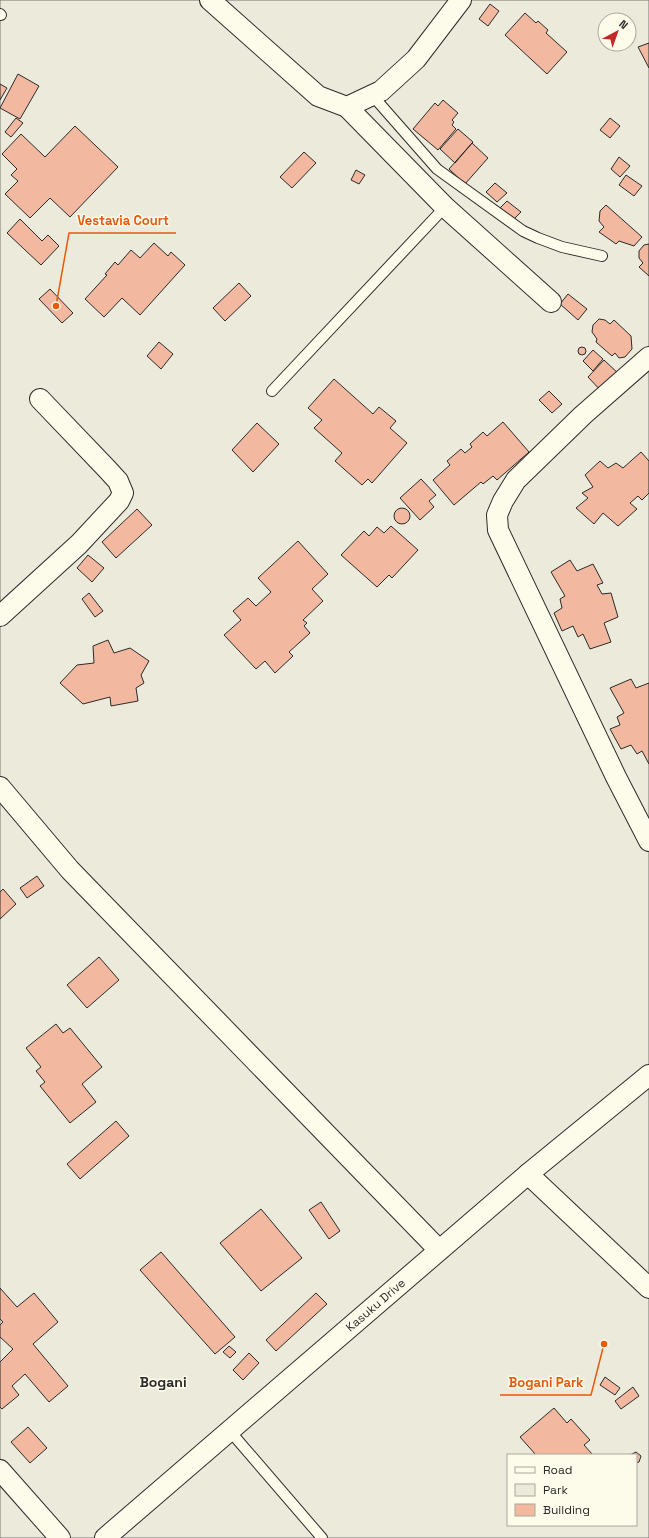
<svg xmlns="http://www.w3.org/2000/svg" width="649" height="1538" font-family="'Space Grotesk',sans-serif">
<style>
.green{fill:#ecebdb;stroke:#74746e;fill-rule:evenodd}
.building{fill:#f2b8a0;stroke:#2b2b2b}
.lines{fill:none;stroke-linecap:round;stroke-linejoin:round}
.service-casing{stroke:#2b2b2b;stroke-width:12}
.minor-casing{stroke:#2b2b2b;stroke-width:22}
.service{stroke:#fdfbea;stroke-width:10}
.minor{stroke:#fdfbea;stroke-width:20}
.labels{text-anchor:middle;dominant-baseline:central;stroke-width:3;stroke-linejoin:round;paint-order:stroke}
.street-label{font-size:12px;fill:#2b2b2b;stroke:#fdfbea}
.quarter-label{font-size:14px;font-weight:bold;fill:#2b2b2b;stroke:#fdfbea}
.leader{fill:none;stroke:#e8590c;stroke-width:1.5}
.callout-dot{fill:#e8590c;stroke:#fdfbea;stroke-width:1.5}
.callout-label{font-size:13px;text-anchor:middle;font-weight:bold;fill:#e8590c;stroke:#fdfbea;stroke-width:3;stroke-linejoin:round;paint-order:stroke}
</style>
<rect width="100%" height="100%" fill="#fdfbea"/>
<path class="green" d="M 0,0 L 649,0 L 649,1538 L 0,1538 ZM 605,20 L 629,20 L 629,44 L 605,44 ZM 508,1455 L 636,1455 L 636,1525 L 508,1525 Z"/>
<path class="building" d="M 490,4 L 499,11 L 488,26 L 479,19 Z
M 525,13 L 536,23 L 538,21 L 548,30 L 546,33 L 567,52 L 547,74 L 505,35 Z
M 649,43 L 649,68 L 638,47 Z
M 18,74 L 39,86 L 20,119 L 0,108 Z
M 0,84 L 7,88 L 0,100 Z
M 443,100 L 458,113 L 452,120 L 454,122 L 452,125 L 456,129 L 438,150 L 413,129 L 435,103 L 438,106 Z
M 16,118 L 23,123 L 11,137 L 5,132 Z
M 610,118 L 620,126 L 610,138 L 600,130 Z
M 75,126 L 118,167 L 70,217 L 50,198 L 30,218 L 5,194 L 18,181 L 11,175 L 17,169 L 2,154 L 21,134 L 45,157 Z
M 458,129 L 473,142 L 455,163 L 440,149 Z
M 472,143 L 488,158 L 465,184 L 449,169 Z
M 304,152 L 316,163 L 292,188 L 280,177 Z
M 619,157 L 630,166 L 620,177 L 611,169 Z
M 356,170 L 365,175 L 359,184 L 351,180 Z
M 626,175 L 642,186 L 634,196 L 619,185 Z
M 495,183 L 507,193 L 497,202 L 486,192 Z
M 507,201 L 521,212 L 514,219 L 500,208 Z
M 606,205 L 642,237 L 634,246 L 619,241 L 616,244 L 599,232 L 604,227 L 599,221 L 600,211 Z
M 20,219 L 42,241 L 48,235 L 59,246 L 41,265 L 7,233 Z
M 154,243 L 168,256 L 171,252 L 185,265 L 140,315 L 122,298 L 104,317 L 85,299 L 107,275 L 105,274 L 115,262 L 118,265 L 131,250 L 140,258 Z
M 649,244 L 649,276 L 639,267 L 643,263 L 639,258 L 639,251 L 644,245 Z
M 239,283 L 251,296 L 225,321 L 213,308 Z
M 50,289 L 73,313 L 62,323 L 39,299 Z
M 568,294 L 587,309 L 578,320 L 560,304 Z
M 599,319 L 605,320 L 610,324 L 614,320 L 631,336 L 632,349 L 625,357 L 619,358 L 615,353 L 612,356 L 596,342 L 597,339 L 592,332 L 593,325 Z
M 159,342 L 173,354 L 161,369 L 147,356 Z
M578 351a4 4 0 1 1 8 0a4 4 0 1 1-8 0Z
M 593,350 L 603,359 L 593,371 L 583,361 Z
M 604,360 L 621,376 L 603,393 L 588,377 Z
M 334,379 L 373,414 L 379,407 L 396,421 L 390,428 L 407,443 L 372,483 L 368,479 L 362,485 L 335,461 L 342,453 L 314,428 L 322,420 L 308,408 Z
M 549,391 L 562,404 L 552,413 L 539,400 Z
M 503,422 L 529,452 L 497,480 L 493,476 L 483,484 L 481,482 L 454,505 L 433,480 L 450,465 L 447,461 L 461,449 L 465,453 L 472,447 L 470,444 L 483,432 L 487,436 Z
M 257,423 L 279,444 L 253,472 L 232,450 Z
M 641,452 L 649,461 L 649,493 L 642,500 L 638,496 L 630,503 L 637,509 L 618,526 L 603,513 L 594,524 L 576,508 L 588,498 L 582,493 L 593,487 L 585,475 L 600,461 L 608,468 L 616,463 L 623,468 Z
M 421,479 L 436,495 L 429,501 L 434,507 L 420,520 L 400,498 Z
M394 516a8 8 0 1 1 16 0a8 8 0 1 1-16 0Z
M 137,509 L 152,525 L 116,558 L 102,542 Z
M 391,526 L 418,550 L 392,578 L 389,575 L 377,587 L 341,555 L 364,531 L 369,536 L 377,527 L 384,533 Z
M 298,541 L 328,574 L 312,589 L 323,601 L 303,620 L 307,623 L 304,626 L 310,633 L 289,652 L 293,656 L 275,673 L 265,661 L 256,669 L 224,635 L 241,620 L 233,611 L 248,598 L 256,606 L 271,592 L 258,578 Z
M 88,555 L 104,568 L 92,582 L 77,568 Z
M 570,560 L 577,571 L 593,564 L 603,583 L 597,585 L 602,594 L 611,593 L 618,617 L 604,623 L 611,642 L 590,649 L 583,634 L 578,637 L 573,626 L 562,631 L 554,613 L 562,608 L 560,599 L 565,596 L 551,572 Z
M 89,593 L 103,611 L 95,617 L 82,599 Z
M 108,640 L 114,653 L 130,648 L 149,661 L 141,675 L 144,683 L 136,688 L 138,701 L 111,706 L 110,697 L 83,704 L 60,683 L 77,665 L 94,663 L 93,646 Z
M 631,679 L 636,688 L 649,683 L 649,764 L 642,751 L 637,754 L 631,745 L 621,749 L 610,729 L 620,725 L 617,717 L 624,713 L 610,688 Z
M 37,876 L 44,886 L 27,898 L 20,888 Z
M 3,889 L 16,904 L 0,919 L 0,892 Z
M 99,957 L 119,980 L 87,1008 L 67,985 Z
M 56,1024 L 63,1033 L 70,1028 L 102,1067 L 82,1084 L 96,1102 L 70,1123 L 40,1086 L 45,1082 L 36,1071 L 41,1067 L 26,1048 Z
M 116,1121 L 129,1136 L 80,1179 L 67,1164 Z
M 321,1202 L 340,1231 L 329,1239 L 309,1210 Z
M 261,1209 L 302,1258 L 261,1291 L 220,1243 Z
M 161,1252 L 235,1337 L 215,1354 L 140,1270 Z
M 0,1288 L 17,1307 L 34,1293 L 58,1322 L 33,1344 L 68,1386 L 49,1402 L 25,1374 L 12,1386 L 19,1395 L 2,1409 L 0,1407 L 0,1362 L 13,1349 L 0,1337 L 0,1325 L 3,1322 L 0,1319 Z
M 316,1293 L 327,1304 L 276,1351 L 266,1340 Z
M 229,1346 L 236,1352 L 230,1358 L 223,1352 Z
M 249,1353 L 259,1363 L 243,1380 L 233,1370 Z
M 605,1377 L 620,1388 L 615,1395 L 600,1385 Z
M 633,1387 L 639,1396 L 621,1409 L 615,1401 Z
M 554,1408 L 567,1423 L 571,1419 L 590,1440 L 584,1445 L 593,1455 L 536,1455 L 520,1437 Z
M 28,1427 L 47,1448 L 30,1463 L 11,1442 Z
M 636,1452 L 641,1456 L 639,1462 L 636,1463 L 636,1455 L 630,1455 Z"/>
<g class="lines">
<g class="service-casing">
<path id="service" d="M 0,14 L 1,15
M 372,95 L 437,169 L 523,231 L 538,238 L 562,247 L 602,256
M 272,391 L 445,207
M 229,1430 L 322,1538"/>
</g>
<g class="minor-casing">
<g id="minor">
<path d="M 210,0 L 318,96 L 347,107 L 381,91 L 416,59 L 461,0"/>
<path d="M 347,107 L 445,207 L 551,302"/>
<path d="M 649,357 L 583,415 L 516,480 L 503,501 L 497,515 L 498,530 L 616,777 L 649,841"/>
<path d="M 0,616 L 79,544 L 119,501 L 123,493 L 118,481 L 107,469 L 40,399"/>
<path d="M 0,787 L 70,870 L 439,1250"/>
<path d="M 528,1174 L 649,1288"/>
<path d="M 0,1470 L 60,1538"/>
<path id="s1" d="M 105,1538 L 528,1174 L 649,1075"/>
</g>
</g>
<use href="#service" class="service"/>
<use href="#minor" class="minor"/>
</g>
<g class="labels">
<g class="street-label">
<text stroke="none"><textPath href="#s1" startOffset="357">Kasuku Drive</textPath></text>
</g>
<g class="quarter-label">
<text x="163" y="1382">Bogani</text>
</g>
</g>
<path class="leader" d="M56 306L69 233H176M604 1344L591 1395H500"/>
<g class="callout-dot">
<circle cx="56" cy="306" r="4"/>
<circle cx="604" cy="1344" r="4"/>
</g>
<g class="callout-label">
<text x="123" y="225">Vestavia Court</text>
<text x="546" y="1387">Bogani Park</text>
</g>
<rect x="507" y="1454" width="130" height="72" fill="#fdfbea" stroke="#a9a89e"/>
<rect x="515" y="1467" width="20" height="6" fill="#fdfbea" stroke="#a9a89e"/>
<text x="543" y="1474" font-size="12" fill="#2b2b2b">Road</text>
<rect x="515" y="1484" width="20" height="12" fill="#ecebdb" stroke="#a9a89e"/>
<text x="543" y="1494" font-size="12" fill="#2b2b2b">Park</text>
<rect x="515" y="1504" width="20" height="12" fill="#f2b8a0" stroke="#a9a89e"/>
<text x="543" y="1514" font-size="12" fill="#2b2b2b">Building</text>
<g transform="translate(617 32) rotate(41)"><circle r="19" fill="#fdfbea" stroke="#a9a89e"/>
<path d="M0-3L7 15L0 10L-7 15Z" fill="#c62828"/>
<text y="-6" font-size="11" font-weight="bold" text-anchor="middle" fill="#2b2b2b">N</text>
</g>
</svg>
